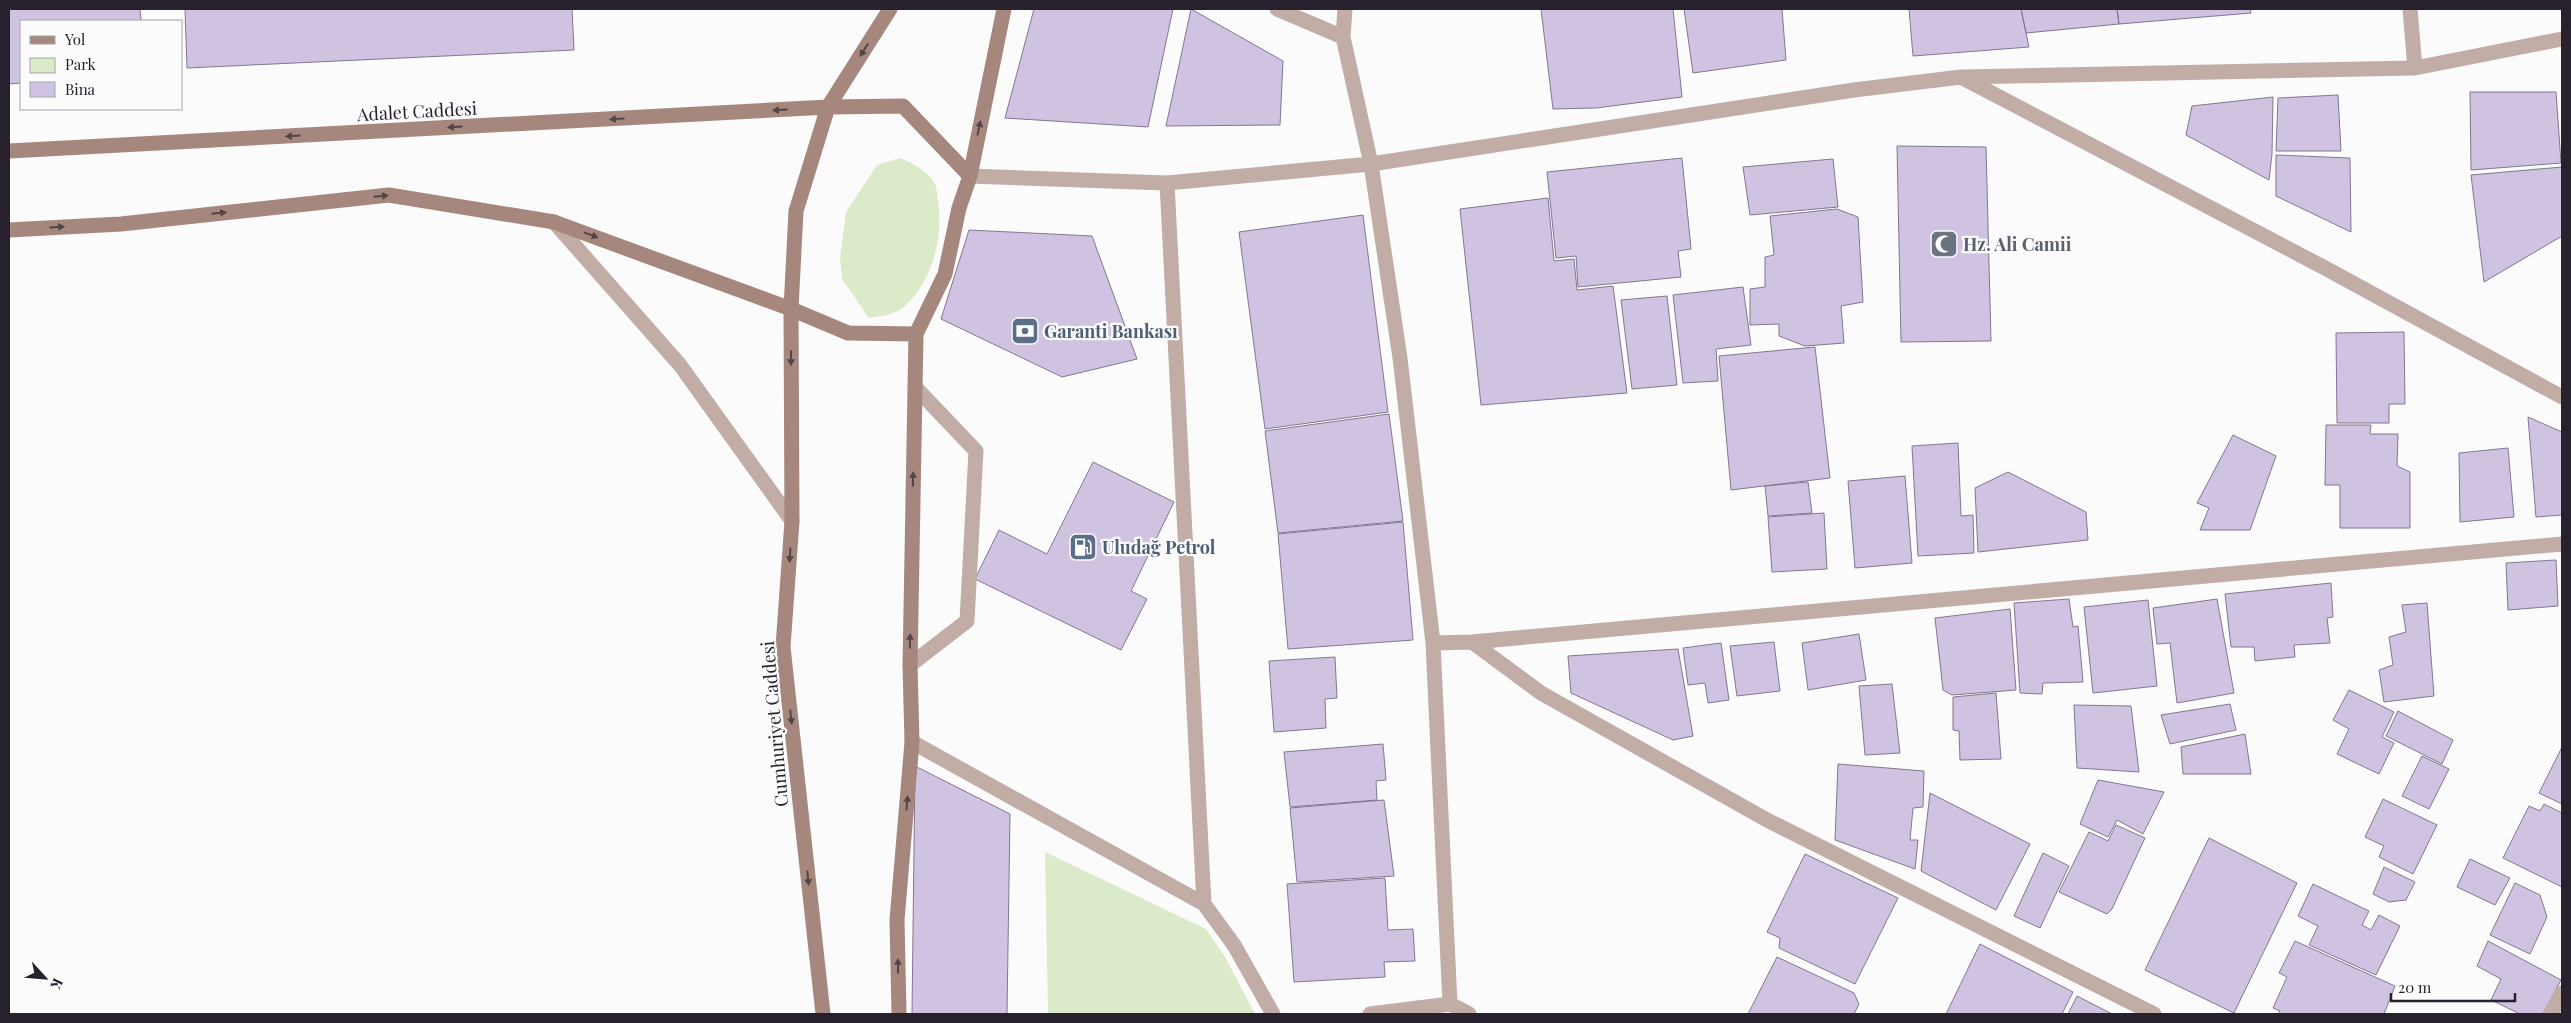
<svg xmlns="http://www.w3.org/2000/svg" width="2571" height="1023" font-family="'Playfair Display',serif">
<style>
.green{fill:#dbeac9}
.building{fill:#cfc3e1;stroke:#827792}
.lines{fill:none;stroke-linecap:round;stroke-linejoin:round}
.street{stroke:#c1ada6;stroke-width:15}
.secondary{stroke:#a5877d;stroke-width:15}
.oneway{fill:#524548}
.labels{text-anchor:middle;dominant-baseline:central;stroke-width:4.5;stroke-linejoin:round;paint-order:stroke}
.street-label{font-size:18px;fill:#26212c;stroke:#fbfbfb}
.worship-label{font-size:18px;font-weight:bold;fill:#5b616d;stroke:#fbfbfb;text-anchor:start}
.service-label{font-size:18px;font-weight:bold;fill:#4e5e75;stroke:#fbfbfb;text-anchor:start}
</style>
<rect width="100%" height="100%" fill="#fbfbfb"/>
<path class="green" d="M 901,158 C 913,164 926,170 934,182 C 937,187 937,195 938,201 C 944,237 932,281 905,306 C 896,315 880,316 869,318 L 842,279 L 840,258 L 846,212 L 877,165 Z
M 1045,852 L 1206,929 L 1225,957 L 1255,1014 L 1048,1014 Z"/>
<path class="building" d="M 9,9 L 140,9 L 141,21 L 21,21 L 21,83 L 9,84 Z
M 185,9 L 572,9 L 574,50 L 187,68 Z
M 1034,9 L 1173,9 L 1148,127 L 1005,118 Z
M 1191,9 L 1283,61 L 1280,125 L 1166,126 Z
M 1541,9 L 1673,9 L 1682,97 L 1596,108 L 1553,109 Z
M 1684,9 L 1782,9 L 1786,60 L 1693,73 Z
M 1909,9 L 2021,9 L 2029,47 L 1913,56 Z
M 2021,9 L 2117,9 L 2119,24 L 2026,33 Z
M 2117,9 L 2250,9 L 2251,13 L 2119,24 Z
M 2470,92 L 2556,92 L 2561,163 L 2471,170 Z
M 2338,95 L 2341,151 L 2276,151 L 2278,98 Z
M 2273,97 L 2272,154 L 2269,180 L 2186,135 L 2192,106 Z
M 1897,146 L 1986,147 L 1991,341 L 1901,342 Z
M 2276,155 L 2350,158 L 2351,232 L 2276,196 Z
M 1682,158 L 1691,249 L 1678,251 L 1681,277 L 1578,287 L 1576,256 L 1556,258 L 1547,172 Z
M 1833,159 L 1838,207 L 1750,215 L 1743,167 Z
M 2562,167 L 2562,236 L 2484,282 L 2471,175 Z
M 1548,198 L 1554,261 L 1574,259 L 1577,290 L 1613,286 L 1627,393 L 1481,405 L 1460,209 Z
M 1837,209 L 1858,217 L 1863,302 L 1841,306 L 1844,343 L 1805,346 L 1779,336 L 1779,324 L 1750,325 L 1750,289 L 1765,287 L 1765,257 L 1774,255 L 1770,216 Z
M 1363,215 L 1388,412 L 1265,429 L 1239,232 Z
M 969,230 L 1092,236 L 1137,359 L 1062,377 L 941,319 Z
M 1743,287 L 1751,345 L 1716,349 L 1718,381 L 1683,383 L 1673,295 Z
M 1667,296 L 1677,385 L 1632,389 L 1621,300 Z
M 2404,332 L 2405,404 L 2389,404 L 2389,423 L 2337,423 L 2336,333 Z
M 1815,347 L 1830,478 L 1731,490 L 1719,356 Z
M 1389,414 L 1403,521 L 1278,533 L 1265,431 Z
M 2528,417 L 2562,432 L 2562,515 L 2536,517 Z
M 2326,425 L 2371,425 L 2370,434 L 2398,434 L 2397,466 L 2410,472 L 2410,528 L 2340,528 L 2340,485 L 2325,485 Z
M 2233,435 L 2276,456 L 2250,530 L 2200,530 L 2209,508 L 2197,503 Z
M 1958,443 L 1961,516 L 1973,515 L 1974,553 L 1918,556 L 1912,446 Z
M 2508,448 L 2514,517 L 2460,522 L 2459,453 Z
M 1093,462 L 1174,502 L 1131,591 L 1147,599 L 1121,650 L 975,579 L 999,530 L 1047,554 Z
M 2008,472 L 2086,512 L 2088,540 L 1978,552 L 1975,488 Z
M 1905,476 L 1912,563 L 1855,568 L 1848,481 Z
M 1808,482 L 1812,513 L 1768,516 L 1765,486 Z
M 1824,513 L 1827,569 L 1772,572 L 1768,517 Z
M 1403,522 L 1413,640 L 1288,649 L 1278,534 Z
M 2556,560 L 2558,606 L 2508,610 L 2506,563 Z
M 2331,583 L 2333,617 L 2327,618 L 2330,643 L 2294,645 L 2295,657 L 2255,661 L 2254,647 L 2231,647 L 2225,594 Z
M 2069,599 L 2073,627 L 2078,626 L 2083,682 L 2043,683 L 2042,694 L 2020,693 L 2014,603 Z
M 2217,599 L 2234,693 L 2177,703 L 2170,643 L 2157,644 L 2153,608 Z
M 2148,600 L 2157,686 L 2093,693 L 2084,607 Z
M 2427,603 L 2434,696 L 2384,702 L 2379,670 L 2393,665 L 2389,637 L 2406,632 L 2402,605 Z
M 2010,609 L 2016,690 L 1952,695 L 1943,690 L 1935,618 Z
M 1859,634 L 1866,680 L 1808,690 L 1802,643 Z
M 1774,642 L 1780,691 L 1737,696 L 1730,646 Z
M 1721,643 L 1729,700 L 1708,703 L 1705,683 L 1688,685 L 1683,648 Z
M 1678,649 L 1693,736 L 1673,740 L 1571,693 L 1568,656 Z
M 1335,657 L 1337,698 L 1325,699 L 1326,728 L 1274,732 L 1269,661 Z
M 1892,684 L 1900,753 L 1865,755 L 1859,686 Z
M 2349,690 L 2394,712 L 2382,737 L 2394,743 L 2379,774 L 2337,754 L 2349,729 L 2333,720 Z
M 1996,693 L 2001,759 L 1960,760 L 1959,731 L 1953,730 L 1953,697 Z
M 2230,704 L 2236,730 L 2170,744 L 2161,715 Z
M 2074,705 L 2131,706 L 2139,772 L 2077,768 Z
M 2398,711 L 2453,740 L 2442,764 L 2386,736 Z
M 2245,734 L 2251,774 L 2183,774 L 2181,747 Z
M 1383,744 L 1386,780 L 1376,781 L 1377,800 L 1290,807 L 1284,752 Z
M 2562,747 L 2562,804 L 2539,793 Z
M 2422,756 L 2449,769 L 2429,809 L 2402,796 Z
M 1838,764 L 1924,771 L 1923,807 L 1913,808 L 1910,840 L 1918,840 L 1915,869 L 1835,840 Z
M 915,766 L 1010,814 L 1007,1014 L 912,1014 Z
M 2098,780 L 2164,792 L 2143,834 L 2117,820 L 2108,837 L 2080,824 Z
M 1930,793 L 2030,844 L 1996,910 L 1921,871 Z
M 2383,799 L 2437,825 L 2413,874 L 2379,857 L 2384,846 L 2365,837 Z
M 1384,800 L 1394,876 L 1297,882 L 1290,808 Z
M 2544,804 L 2562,813 L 2562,887 L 2503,858 L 2529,806 L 2540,811 Z
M 2116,825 L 2145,838 L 2112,909 L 2107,914 L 2059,892 L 2089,832 L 2108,841 Z
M 2209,838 L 2297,883 L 2234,1013 L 2145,970 Z
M 2043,853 L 2069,866 L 2040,928 L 2014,916 Z
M 1805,854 L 1898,898 L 1855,984 L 1779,948 L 1780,938 L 1767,932 Z
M 2470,859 L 2510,878 L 2495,905 L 2457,887 Z
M 2384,867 L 2415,882 L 2406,900 L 2389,902 L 2373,894 Z
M 1385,878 L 1388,930 L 1413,929 L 1415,961 L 1384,962 L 1385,977 L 1294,982 L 1287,884 Z
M 2515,883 L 2540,895 L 2547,917 L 2530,954 L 2490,935 Z
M 2313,884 L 2369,911 L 2362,925 L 2371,930 L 2379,915 L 2400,926 L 2376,975 L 2309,945 L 2318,926 L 2298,916 Z
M 2295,941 L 2395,986 L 2384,1014 L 2278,1014 L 2280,1011 L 2273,1008 L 2287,977 L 2279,973 Z
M 2488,941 L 2561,980 L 2543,1014 L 2520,1014 L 2491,1000 L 2501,979 L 2477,966 Z
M 1980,944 L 2073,992 L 2062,1014 L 1946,1014 Z
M 1777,957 L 1854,993 L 1859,1004 L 1854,1014 L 1748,1014 Z
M 2077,996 L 2112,1014 L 2068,1014 Z"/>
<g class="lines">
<path class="street" d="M 1277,9 L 1343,37
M 1345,9 L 1343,37 L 1371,164 L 1400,358 L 1433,643 L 1450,1004 L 1370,1014
M 2410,9 L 2415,68
M 1963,77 L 2415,68 L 2562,39
M 970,176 L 1167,183 L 1371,164 L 1854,90 L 1961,77 L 2325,268 L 2562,397
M 1167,183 L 1204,904
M 554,222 L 680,365 L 792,521
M 1472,642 L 2562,544
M 1433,643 L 1472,642 L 1541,693 L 1767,820 L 2154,1014
M 910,665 L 967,621 L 976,451 L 915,387
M 912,742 L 1204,904 L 1234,945 L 1273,1014
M 1450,1004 L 1469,1014
M 2551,1014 L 2562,993"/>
<path class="secondary" d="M 9,151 L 828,107 L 890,9
M 970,176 L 903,106 L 828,107 L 796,211 L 791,309 L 848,333 L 916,334 L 945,274 L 959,208 L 970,176 L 1004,9
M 9,230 L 121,224 L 389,195 L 554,222 L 791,309 L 792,521 L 783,647 L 823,1014
M 899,1014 L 897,920 L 912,742 L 910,665 L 916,334"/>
</g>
<defs><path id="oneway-solid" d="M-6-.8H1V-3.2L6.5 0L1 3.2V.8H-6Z" transform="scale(1.25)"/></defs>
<g class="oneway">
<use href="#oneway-solid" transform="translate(864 50) rotate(122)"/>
<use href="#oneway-solid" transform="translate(780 110) rotate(177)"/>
<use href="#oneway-solid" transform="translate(617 119) rotate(177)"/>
<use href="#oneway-solid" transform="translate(455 127) rotate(177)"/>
<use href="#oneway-solid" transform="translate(979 128) rotate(-78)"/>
<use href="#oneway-solid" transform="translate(293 136) rotate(177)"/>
<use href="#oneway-solid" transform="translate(381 196) rotate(-5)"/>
<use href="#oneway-solid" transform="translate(219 213) rotate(-6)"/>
<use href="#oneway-solid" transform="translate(57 227) rotate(-3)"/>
<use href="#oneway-solid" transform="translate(591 235) rotate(20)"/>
<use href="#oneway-solid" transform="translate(791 358) rotate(90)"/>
<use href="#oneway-solid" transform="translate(913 479) rotate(-89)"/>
<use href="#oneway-solid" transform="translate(790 555) rotate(94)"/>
<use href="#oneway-solid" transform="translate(910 641) rotate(-89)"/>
<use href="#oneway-solid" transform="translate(791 717) rotate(84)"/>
<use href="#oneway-solid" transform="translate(907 803) rotate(-85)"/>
<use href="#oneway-solid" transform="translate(808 878) rotate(84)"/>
<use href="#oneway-solid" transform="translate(898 966) rotate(-91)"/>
</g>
<defs>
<g id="mosque-square" transform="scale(1.4375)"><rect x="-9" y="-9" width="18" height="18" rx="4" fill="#6b7280" stroke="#fbfbfb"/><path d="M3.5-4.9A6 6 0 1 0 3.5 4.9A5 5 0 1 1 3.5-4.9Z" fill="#fff"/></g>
<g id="bank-square" transform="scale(1.4375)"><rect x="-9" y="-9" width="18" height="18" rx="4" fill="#5c6f8a" stroke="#fbfbfb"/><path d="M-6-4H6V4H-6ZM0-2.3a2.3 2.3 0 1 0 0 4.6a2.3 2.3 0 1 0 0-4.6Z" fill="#fff"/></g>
<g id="fuel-square" transform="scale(1.4375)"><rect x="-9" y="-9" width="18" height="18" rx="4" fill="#5c6f8a" stroke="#fbfbfb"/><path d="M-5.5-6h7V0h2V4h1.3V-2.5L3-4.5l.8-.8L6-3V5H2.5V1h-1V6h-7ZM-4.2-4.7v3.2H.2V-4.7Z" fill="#fff"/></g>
</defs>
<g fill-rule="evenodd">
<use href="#mosque-square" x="1944" y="244"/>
<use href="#bank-square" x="1025" y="331"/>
<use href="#fuel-square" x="1083" y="547"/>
</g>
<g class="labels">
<g class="street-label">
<text transform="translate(417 111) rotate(-3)">Adalet Caddesi</text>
<text transform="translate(774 724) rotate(-95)">Cumhuriyet Caddesi</text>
</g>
<g class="worship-label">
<text x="1963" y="244">Hz. Ali Camii</text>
</g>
<g class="service-label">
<text x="1044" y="331">Garanti Bankası</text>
<text x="1102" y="547">Uludağ Petrol</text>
</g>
</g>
<rect width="2571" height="1023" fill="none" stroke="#26212c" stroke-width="20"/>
<rect x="20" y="20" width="162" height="90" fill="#fbfbfb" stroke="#a6a4a8"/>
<rect x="30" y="36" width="25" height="8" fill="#a5877d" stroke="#a6a4a8"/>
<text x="65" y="45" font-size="15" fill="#26212c">Yol</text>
<rect x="30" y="58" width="25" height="15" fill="#dbeac9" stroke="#a6a4a8"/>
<text x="65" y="70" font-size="15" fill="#26212c">Park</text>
<rect x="30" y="82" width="25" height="15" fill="#cfc3e1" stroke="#a6a4a8"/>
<text x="65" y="95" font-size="15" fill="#26212c">Bina</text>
<g transform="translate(45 978) rotate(116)" stroke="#fbfbfb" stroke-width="4" paint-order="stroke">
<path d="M0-4L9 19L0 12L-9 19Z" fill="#26212c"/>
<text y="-8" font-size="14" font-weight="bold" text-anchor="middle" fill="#26212c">K</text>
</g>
<path d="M2391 993v8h124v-8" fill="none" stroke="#26212c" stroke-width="2.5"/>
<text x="2398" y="993" font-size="15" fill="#26212c" stroke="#fbfbfb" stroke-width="4" paint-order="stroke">20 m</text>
</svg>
